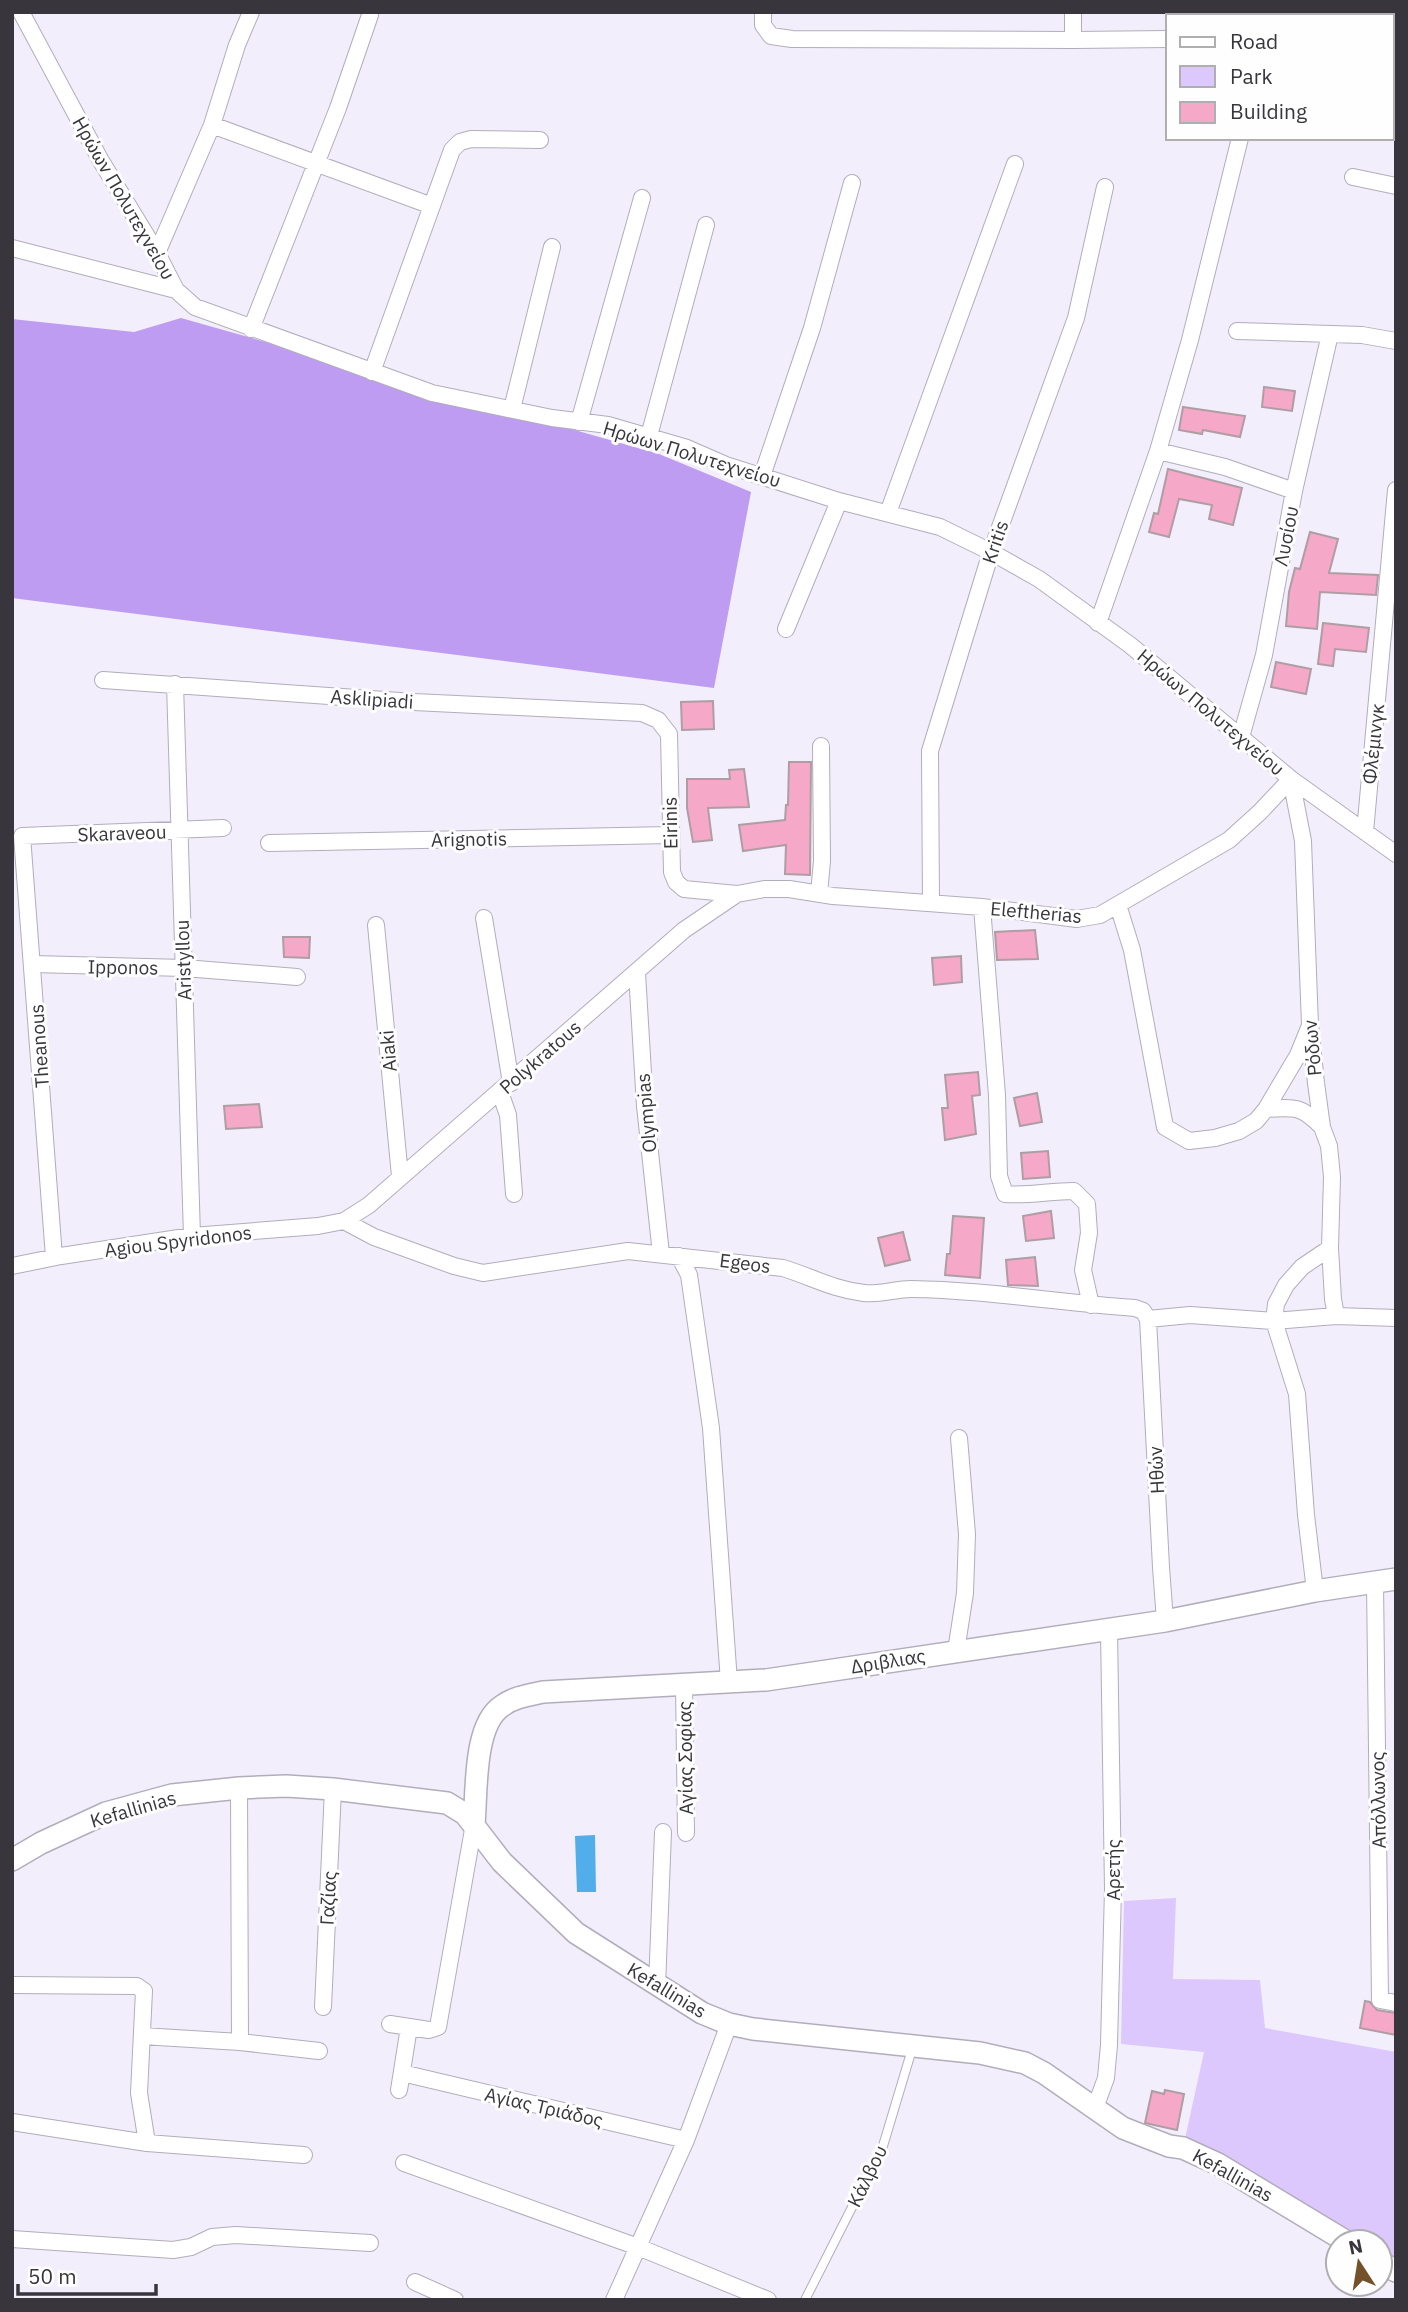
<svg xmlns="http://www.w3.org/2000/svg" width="1408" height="2312" font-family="'IBM Plex Sans',sans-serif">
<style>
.green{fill:#dcc8fd}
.forest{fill:#be9cf1}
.water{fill:#51aeea}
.building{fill:#f6a8c9;stroke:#ae9ea4;stroke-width:2}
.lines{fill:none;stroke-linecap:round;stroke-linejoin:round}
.service-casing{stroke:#b2adbb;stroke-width:10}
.minor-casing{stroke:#b2adbb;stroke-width:18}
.tertiary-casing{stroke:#b2adbb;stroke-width:24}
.service{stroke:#fff;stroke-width:8}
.minor{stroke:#fff;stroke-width:16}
.tertiary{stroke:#fff;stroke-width:21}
.labels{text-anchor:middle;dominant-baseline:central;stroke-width:6;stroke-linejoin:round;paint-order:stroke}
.street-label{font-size:19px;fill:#38363c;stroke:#fefefe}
</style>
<rect width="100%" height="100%" fill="#f3eefc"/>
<path class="green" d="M 1176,1898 L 1173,1979 L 1260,1980 L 1265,2028 L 1396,2052 L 1396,2273 L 1380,2264 L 1380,2242 L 1343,2242 L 1183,2148 L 1204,2052 L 1121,2044 L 1124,1901 Z"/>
<path class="forest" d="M 181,318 L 659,454 L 751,492 L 714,688 L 12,598 L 12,319 L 134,332 Z"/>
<path class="water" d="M 595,1835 L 596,1892 L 577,1892 L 575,1836 Z"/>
<path class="building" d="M 1264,387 L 1295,391 L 1292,411 L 1262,407 Z
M 1183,407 L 1245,416 L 1240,437 L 1203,430 L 1202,434 L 1179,430 Z
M 1168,469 L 1242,488 L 1233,525 L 1209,519 L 1212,505 L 1179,499 L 1169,537 L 1149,532 L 1154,513 L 1158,514 Z
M 1310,532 L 1338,539 L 1329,573 L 1378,575 L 1376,595 L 1320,592 L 1317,629 L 1286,626 L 1289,592 L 1295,568 L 1300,569 Z
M 1323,623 L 1369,628 L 1366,652 L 1335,649 L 1333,666 L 1318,664 Z
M 1276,662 L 1311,669 L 1306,694 L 1271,687 Z
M 713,701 L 714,729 L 682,730 L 681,702 Z
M 789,762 L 811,762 L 810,875 L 785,874 L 786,845 L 743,851 L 739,825 L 785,820 L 786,805 L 788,805 Z
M 744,769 L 749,807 L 708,808 L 712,840 L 693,842 L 687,808 L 687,779 L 730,779 L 729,770 Z
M 1035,930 L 1038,959 L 997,960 L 995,932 Z
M 283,937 L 310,937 L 309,958 L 284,957 Z
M 961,956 L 962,982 L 934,985 L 932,958 Z
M 978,1072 L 980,1095 L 972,1096 L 976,1134 L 945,1140 L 942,1108 L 948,1108 L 945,1075 Z
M 1037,1093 L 1042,1122 L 1020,1126 L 1014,1098 Z
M 259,1104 L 262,1127 L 226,1129 L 224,1106 Z
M 1048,1151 L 1050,1177 L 1023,1179 L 1021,1153 Z
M 1051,1211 L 1054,1238 L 1026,1241 L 1023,1216 Z
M 953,1216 L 984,1218 L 980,1278 L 945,1275 L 947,1254 L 950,1254 Z
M 903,1232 L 910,1260 L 885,1266 L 878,1238 Z
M 1035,1257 L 1038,1286 L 1008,1285 L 1006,1260 Z
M 1365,2001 L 1370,2002 L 1377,2010 L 1396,2013 L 1396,2035 L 1360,2028 Z
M 1165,2090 L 1184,2094 L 1177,2130 L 1145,2123 L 1152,2091 L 1164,2094 Z"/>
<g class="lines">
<g class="service-casing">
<path id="service" d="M 1349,2287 L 1350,2284
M 805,2300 L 883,2146 L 913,2046"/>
</g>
<g class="minor-casing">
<path id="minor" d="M 21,12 L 101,161 L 157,253 L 176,290 L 195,307 L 432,393 L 552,418 L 608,425 L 687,448 L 726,465 L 839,501 L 940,527 L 991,552 L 1039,579 L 1130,645 L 1291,779 L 1396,854
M 763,12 L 763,25 L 771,36 L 792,39 L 1073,40
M 1073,12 L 1073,40 L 1168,39
M 1209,16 L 1209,12
M 212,125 L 432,206
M 1353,177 L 1396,186
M 12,248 L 176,290
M 157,253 L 212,125 L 237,45 L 251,12
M 251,329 L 338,108 L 370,15
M 1237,331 L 1362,335 L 1396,341
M 372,372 L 452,150 L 460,142 L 471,139 L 540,140
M 512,409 L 552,247
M 579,422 L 642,198
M 649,436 L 706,225
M 1158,451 L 1225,467 L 1294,491
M 762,476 L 812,328 L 852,183
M 888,513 L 1015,164
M 1098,623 L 1158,451 L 1190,340 L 1240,138
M 786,629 L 839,501
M 103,680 L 414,702 L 642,713 L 658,720 L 669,734 L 672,872 L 676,882 L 684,889 L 737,894 L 764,889 L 789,889 L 833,896 L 982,907 L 1077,919 L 1100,915 L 1229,840 L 1260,812 L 1291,779
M 175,684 L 192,1236
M 1241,737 L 1264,655 L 1294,491 L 1330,334
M 1291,779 L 1303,841 L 1310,1025 L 1316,1083 L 1322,1127 L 1329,1146 L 1332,1177 L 1330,1248 L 1333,1299 L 1336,1316
M 1365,832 L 1396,490
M 269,843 L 670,835
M 819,894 L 822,861 L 821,746
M 931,903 L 930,751 L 991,552 L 1076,318 L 1105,187
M 1118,905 L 1132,950 L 1165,1127 L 1189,1141 L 1215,1138 L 1239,1131 L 1256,1121 L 1266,1109 L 1298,1055 L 1309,1028
M 982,907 L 997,1095 L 999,1176 L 1005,1194 C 1028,1196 1050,1191 1074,1191 L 1087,1204 L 1089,1233 L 1083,1270 L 1091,1305
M 484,918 L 511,1083
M 376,925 L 400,1176
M 33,964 L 184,968 L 297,977
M 637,973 L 645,1106 L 661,1254
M 500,1092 L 508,1115 L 514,1194
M 1266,1109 C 1295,1107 1302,1106 1322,1127
M 344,1221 L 374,1237 L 454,1266 L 483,1273 L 628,1251 L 783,1268 C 812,1277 832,1289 864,1293 C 879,1295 896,1289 911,1289 C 986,1290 1060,1303 1135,1308 L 1143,1311 L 1148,1319
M 679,1256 L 689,1275 L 711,1428 L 729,1682
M 54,1257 L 22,836 L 223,828
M 12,1266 L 61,1256 L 192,1236 L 318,1226 L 344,1221 L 369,1205 L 684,930 L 737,894
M 1148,1319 L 1161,1567 L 1165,1621
M 1148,1319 L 1190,1315 L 1274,1321 L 1336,1316 L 1396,1318
M 1375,1583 L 1380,2000 L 1396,2003
M 1315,1591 L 1306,1515 L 1297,1394 L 1274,1321 L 1276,1304 L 1286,1285 L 1302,1267 L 1330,1248
M 956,1651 L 965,1593 L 967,1534 L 959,1438
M 684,1684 L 686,1833
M 239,1788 L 240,2042
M 12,1985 L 137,1986 L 144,1991 L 139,2093 L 147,2143
M 657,1986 L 663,1832
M 323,2007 L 333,1789
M 390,2024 L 429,2030 L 438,2027 L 474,1824
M 142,2036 L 240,2042 L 319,2051
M 402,2073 L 686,2140
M 399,2090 L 409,2027
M 1095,2108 L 1106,2078 L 1109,2045 L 1113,1889 L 1109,1629
M 12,2122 L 147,2143 L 304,2155
M 404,2163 L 638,2247 L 768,2300
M 12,2239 L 173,2250 L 191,2247 L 212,2237 L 236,2235 L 370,2243
M 415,2282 L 455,2300
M 614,2300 L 686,2140 L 729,2024"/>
</g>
<g class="tertiary-casing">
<path id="tertiary" d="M 474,1824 C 477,1792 473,1725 502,1706 C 514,1697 529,1695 543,1692 L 766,1680 L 1165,1621 L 1315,1591 L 1396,1579
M 12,1860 L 41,1843 L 106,1813 L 172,1795 L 239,1788 L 286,1786 L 333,1789 L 447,1803 L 465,1814 L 502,1862 L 576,1933 L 702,2013 L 729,2024 L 753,2029 L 980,2053 L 1025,2063 L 1044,2073 L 1123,2128 L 1169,2146 L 1183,2148 L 1218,2164 L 1347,2242
M 1380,2262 L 1396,2271"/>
</g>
<use href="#service" class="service"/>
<use href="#minor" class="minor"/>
<use href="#tertiary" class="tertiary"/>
</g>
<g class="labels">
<g class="street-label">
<text transform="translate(124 198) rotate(60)">Ηρώων Πολυτεχνείου</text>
<text transform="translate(692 454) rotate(17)">Ηρώων Πολυτεχνείου</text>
<text transform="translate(1286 536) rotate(-79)">Λυσίου</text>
<text transform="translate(995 542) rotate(-71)">Kritis</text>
<text transform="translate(372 699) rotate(4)">Asklipiadi</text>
<text transform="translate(1211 712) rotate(40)">Ηρώων Πολυτεχνείου</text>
<text transform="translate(1373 744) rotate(-84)">Φλέμινγκ</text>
<text transform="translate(670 823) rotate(-91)">Eirinis</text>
<text transform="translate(122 833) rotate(-2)">Skaraveou</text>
<text transform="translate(469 839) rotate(-1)">Arignotis</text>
<text transform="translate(1036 912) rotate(5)">Eleftherias</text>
<text transform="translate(183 960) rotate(-92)">Aristyllou</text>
<text transform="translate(123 967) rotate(1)">Ipponos</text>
<text transform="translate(39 1046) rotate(-94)">Theanous</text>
<text transform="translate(1312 1048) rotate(-95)">Ρόδων</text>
<text transform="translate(388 1051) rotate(-95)">Aiaki</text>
<text transform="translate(540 1057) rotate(-41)">Polykratous</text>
<text transform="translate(646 1113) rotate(-95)">Olympias</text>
<text transform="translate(178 1241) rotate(-7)">Agiou Spyridonos</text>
<text transform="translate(745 1263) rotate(7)">Egeos</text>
<text transform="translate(1156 1470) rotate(-93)">Ηθών</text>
<text transform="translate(888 1661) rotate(-9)">Δριβλιας</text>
<text transform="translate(685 1758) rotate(-91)">Αγίας Σοφίας</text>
<text transform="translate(1378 1800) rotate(-91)">Απόλλωνος</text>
<text transform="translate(133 1809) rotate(-16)">Kefallinias</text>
<text transform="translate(1113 1870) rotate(-90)">Αρετής</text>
<text transform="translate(328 1898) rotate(-87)">Γαζίας</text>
<text transform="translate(667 1990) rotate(31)">Kefallinias</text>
<text transform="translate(544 2107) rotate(13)">Αγίας Τριάδος</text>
<text transform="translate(1233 2175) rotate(29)">Kefallinias</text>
<text transform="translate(867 2176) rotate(-64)">Κάλβου</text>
</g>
</g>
<rect width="1408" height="2312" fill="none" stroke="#38363c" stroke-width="28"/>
<rect x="1166" y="14" width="228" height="126" fill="#fefefe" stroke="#afaeb0" stroke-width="2"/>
<rect x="1180" y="37" width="35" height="10" fill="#ffffff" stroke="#afaeb0" stroke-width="2"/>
<text x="1230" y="49" font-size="21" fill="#38363c">Road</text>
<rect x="1180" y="66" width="35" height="21" fill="#dcc8fd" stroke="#afaeb0" stroke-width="2"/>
<text x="1230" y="84" font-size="21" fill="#38363c">Park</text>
<rect x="1180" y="102" width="35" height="21" fill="#f6a8c9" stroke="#afaeb0" stroke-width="2"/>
<text x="1230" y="119" font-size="21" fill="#38363c">Building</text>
<g transform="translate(1359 2263) rotate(348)"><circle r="33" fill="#fefefe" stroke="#afaeb0" stroke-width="2"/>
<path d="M0-5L12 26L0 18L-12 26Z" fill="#74512a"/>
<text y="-10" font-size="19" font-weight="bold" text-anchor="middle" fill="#38363c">N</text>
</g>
<path d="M18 2284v10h138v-10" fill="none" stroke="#38363c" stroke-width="3.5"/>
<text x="28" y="2284" font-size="21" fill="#38363c" stroke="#fefefe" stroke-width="5" paint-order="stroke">50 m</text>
</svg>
